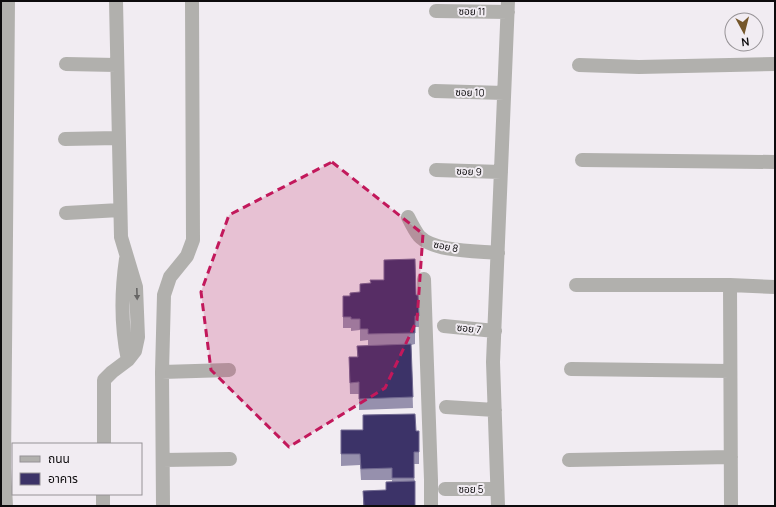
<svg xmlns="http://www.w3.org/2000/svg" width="776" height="507" font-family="Manrope,'Noto Sans Thai',sans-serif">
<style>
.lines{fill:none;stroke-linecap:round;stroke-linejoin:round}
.minor{stroke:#b1b0ad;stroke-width:14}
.wall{fill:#9690ad}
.building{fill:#3c3368;stroke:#726a91}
.oneway{fill:#676665}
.marked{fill:#c2185b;fill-opacity:0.2;stroke:#c2185b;stroke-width:3;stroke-dasharray:8 5;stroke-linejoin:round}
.labels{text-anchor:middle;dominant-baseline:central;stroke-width:4;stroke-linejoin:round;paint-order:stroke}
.street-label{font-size:10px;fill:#0d0b0d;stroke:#f1ecf2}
</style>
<rect width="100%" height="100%" fill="#f1ecf2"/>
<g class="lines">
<path class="minor" d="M 436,11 L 508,12
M 66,64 L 116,65
M 579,65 L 639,67 L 775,64
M 435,91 L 504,93
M 65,139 L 118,138
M 582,160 L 775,162
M 436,170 L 501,172
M 66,213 L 120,210
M 408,217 C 411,223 415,231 419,236 C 434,252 476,251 498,253
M 126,259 C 121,293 121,327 128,360
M 424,279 L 431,480 L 431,506
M 576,285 L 730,285 L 775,287
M 730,285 L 731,506
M 444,326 L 495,331
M 571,369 L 730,371
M 162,372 L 229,370
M 446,407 L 495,410
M 104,444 L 104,380 L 112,372 L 128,360 L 135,351 L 138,337 L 136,287 L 121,237 L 116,1
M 163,460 L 230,459
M 569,460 L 731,457
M 445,489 L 497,489
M 6,506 L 4,468 L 8,1
M 103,506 L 103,494
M 163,506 L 162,372 L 164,295 L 170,277 L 187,256 L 193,240 L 192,1
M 498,506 L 493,362 L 508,1"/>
</g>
<path class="wall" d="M 384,260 L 416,295 L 419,316 L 419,327 L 415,327 L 415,344 L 411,345 L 413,408 L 359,410 L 359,394 L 350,394 L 349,357 L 357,357 L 357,346 L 368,346 L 368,340 L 360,341 L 360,330 L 351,331 L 351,328 L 343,328 L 343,296 L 350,296 L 360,292 L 370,283 L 384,280 Z
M 341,430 L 419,431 L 419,464 L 414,464 L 415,506 L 363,506 L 363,491 L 386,490 L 392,482 L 392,480 L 361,480 L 360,465 L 341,466 Z"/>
<path class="building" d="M 415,259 L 416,295 L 418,295 L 419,316 L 415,316 L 415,333 L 368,334 L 368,329 L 360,329 L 360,319 L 351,319 L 351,317 L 343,317 L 343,296 L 350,296 L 350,293 L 360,292 L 360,284 L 371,283 L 370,280 L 384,280 L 384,260 Z
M 411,344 L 413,397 L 359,399 L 359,382 L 350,383 L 349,357 L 358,357 L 357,346 Z
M 415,414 L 416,431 L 419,431 L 419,452 L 414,452 L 414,478 L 392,478 L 392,468 L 361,469 L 360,454 L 341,454 L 341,430 L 363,430 L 363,415 Z
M 415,481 L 415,506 L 364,506 L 363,491 L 386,490 L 386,482 Z"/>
<defs><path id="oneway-solid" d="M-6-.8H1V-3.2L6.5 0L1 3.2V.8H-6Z"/></defs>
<use class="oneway" href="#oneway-solid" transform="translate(137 294) rotate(88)"/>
<path class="marked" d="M 332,162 L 423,234 L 417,320 L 385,388 L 289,447 L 211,370 L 201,292 L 229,215 Z"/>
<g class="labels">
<g class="street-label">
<text transform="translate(472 11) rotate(1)">ซอย 11</text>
<text transform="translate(470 92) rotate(1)">ซอย 10</text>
<text transform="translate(469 171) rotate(2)">ซอย 9</text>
<text transform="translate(446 246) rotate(11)">ซอย 8</text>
<text transform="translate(469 328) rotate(6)">ซอย 7</text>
<text x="471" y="489">ซอย 5</text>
</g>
</g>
<rect width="776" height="507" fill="none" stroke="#0d0b0d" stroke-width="4"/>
<rect x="12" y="443" width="130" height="52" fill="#f1ecf2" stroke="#969296"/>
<rect x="20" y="456" width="20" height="6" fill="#b1b0ad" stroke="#969296"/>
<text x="48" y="463" font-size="12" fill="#0d0b0d">ถนน</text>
<rect x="20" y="473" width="20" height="12" fill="#3c3368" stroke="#969296"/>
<text x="48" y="483" font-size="12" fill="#0d0b0d">อาคาร</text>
<g transform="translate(744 32) rotate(173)"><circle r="19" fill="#f1ecf2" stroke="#969296"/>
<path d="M0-3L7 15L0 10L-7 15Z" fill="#75572b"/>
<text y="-6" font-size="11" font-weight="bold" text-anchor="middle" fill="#0d0b0d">N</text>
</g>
</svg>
